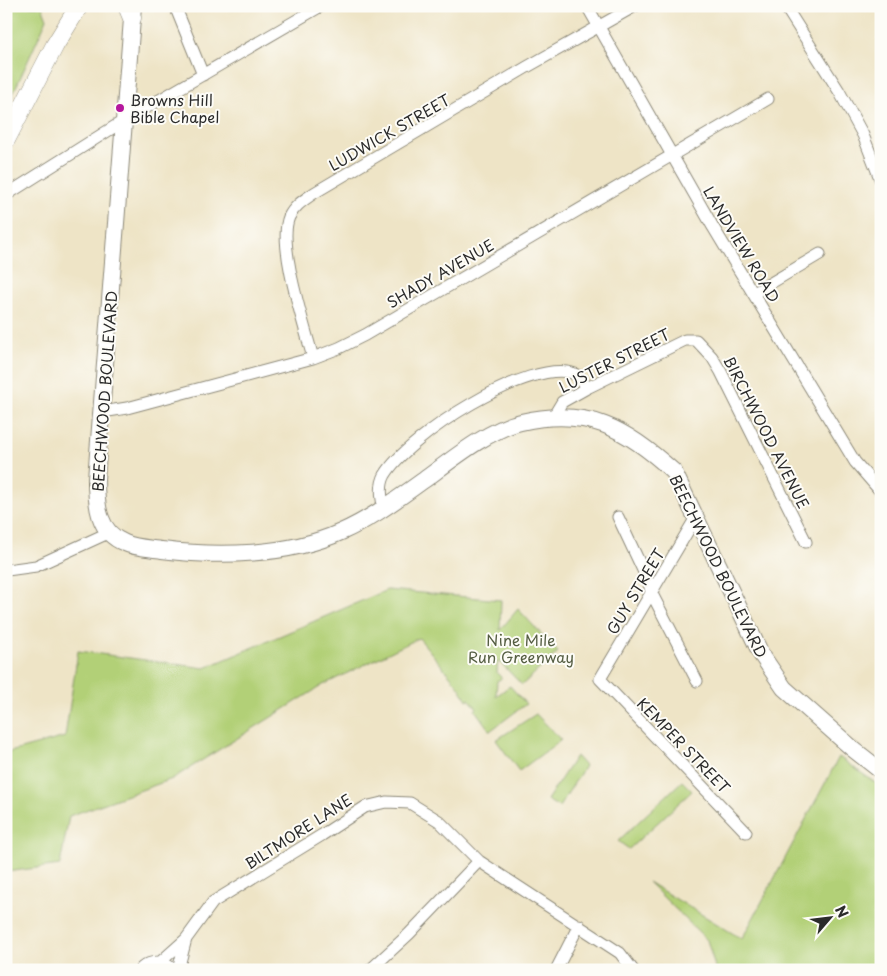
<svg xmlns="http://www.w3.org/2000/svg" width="887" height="976" font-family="'Playpen Sans',sans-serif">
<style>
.green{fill:#b2d077;stroke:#6e7e51}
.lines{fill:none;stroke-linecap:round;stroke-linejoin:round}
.street-casing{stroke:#8c8878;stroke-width:13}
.secondary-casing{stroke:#8c8878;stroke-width:18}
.primary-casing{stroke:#8c8878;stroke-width:19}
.street{stroke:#fff;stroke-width:11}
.secondary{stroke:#fff;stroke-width:16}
.primary{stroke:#fff;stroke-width:18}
.poi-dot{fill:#b5179e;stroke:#fdfcf7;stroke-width:2}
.labels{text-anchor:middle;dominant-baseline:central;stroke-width:4;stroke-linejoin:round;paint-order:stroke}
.poi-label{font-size:15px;fill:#2b2b2b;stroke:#fdfcf7;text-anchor:start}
.street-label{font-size:15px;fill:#2b2b2b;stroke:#fdfcf7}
.park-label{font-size:15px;fill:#545d42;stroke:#fdfcf7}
</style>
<rect width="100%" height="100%" fill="#fdfcf7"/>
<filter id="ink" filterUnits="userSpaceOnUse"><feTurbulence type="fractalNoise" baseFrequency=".02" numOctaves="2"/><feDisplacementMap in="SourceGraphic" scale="10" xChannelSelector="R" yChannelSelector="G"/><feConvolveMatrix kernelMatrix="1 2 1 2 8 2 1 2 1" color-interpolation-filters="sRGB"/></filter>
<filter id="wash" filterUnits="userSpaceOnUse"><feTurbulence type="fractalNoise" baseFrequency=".0096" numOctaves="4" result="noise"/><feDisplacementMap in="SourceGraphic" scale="20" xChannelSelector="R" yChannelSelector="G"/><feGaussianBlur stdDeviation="1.12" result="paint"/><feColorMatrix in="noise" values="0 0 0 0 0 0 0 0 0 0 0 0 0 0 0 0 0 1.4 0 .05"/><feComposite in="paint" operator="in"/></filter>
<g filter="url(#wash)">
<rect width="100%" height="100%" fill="#eee4c6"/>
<path class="green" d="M 6,6 L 42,6 L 47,19 L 6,109 Z
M 387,590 L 501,600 L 500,630 L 518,609 L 558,652 L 522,685 L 498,660 L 497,673 L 502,678 L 497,681 L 496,696 L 510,686 L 526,704 L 490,731 L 475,710 L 477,708 L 469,699 L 467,700 L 460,688 L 419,638 L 323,685 L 172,779 L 69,816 L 60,865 L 6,872 L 6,753 L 65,737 L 78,651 L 205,668 Z
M 536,714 L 561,740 L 519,771 L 496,740 Z
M 576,756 L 585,766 L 559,807 L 547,800 Z
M 839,757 L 881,787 L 881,970 L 716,970 L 707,940 L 648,882 L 742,939 Z
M 682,781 L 692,791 L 629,849 L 618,841 Z"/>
</g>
<g filter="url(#ink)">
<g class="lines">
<g class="street-casing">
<path id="street" d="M 175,6 L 203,75
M 587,6 L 713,227 L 855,462 L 881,492
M 785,6 L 839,91 L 863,135 L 881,181
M 6,195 L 125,120 L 321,6
M 754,293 L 820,254
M 313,358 C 305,327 277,244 289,217 C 294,206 304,200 314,193 L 527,67 L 635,6
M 102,412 L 127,408 L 313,358 L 339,348 L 365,335 L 768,99
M 553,417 L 562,402 L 587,388 L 685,340 L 696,340 L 712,357 L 721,372 L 806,542
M 384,509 C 381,498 379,486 385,475 C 407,437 531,356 575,374 C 580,376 584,383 587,388
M 618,517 L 649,583 L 651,592 L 697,681
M 695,519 L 600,679 L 746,832
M 7,570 L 36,566 L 108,533
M 158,964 L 186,939 L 213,902 L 322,835 L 365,807 L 386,802 L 410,803 L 439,821 L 479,861 L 620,953 L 633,970
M 178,970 L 186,939
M 370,970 L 409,934 L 479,861
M 556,970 L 579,925"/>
</g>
<g class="secondary-casing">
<path id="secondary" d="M 133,6 L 96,479 C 96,504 98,533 125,543 C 136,548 150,548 162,550 C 218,557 288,556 341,532 C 371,519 397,499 424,480 C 450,461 489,429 521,422 C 588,407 626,428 674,472 L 761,654 L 784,688 L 853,749 L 881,771
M 143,970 C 152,963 161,963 170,970"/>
</g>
<g class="primary-casing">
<path id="primary" d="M 127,6 L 132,18
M 6,140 L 55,45 L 79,6"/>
</g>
<use href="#street" class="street"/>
<use href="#secondary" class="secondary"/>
<use href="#primary" class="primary"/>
</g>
</g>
<circle class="poi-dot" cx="120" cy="108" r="5"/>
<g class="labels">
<g class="poi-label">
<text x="130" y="99">Browns Hill<tspan x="130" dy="17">Bible Chapel</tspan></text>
</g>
<g class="street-label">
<text transform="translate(389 132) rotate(-30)">LUDWICK STREET</text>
<text transform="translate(742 244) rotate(59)">LANDVIEW ROAD</text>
<text transform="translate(440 273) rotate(-30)">SHADY AVENUE</text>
<text transform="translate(614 360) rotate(-27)">LUSTER STREET</text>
<text transform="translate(104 391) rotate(-86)">BEECHWOOD BOULEVARD</text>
<text transform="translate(767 432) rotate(63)">BIRCHWOOD AVENUE</text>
<text transform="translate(719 566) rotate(64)">BEECHWOOD BOULEVARD</text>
<text transform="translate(635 591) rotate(-59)">GUY STREET</text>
<text transform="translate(684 745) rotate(46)">KEMPER STREET</text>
<text transform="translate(298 831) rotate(-33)">BILTMORE LANE</text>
</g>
<g class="park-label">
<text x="521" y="639">Nine Mile<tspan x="521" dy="17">Run Greenway</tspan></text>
</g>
</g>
<rect width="887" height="976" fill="none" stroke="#fdfcf7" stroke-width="25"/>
<g transform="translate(830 918) rotate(62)" stroke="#fdfcf7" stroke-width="4" paint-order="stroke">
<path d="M0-4L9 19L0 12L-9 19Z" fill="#2b2b2b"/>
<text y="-8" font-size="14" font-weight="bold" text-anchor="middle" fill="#2b2b2b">N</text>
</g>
</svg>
